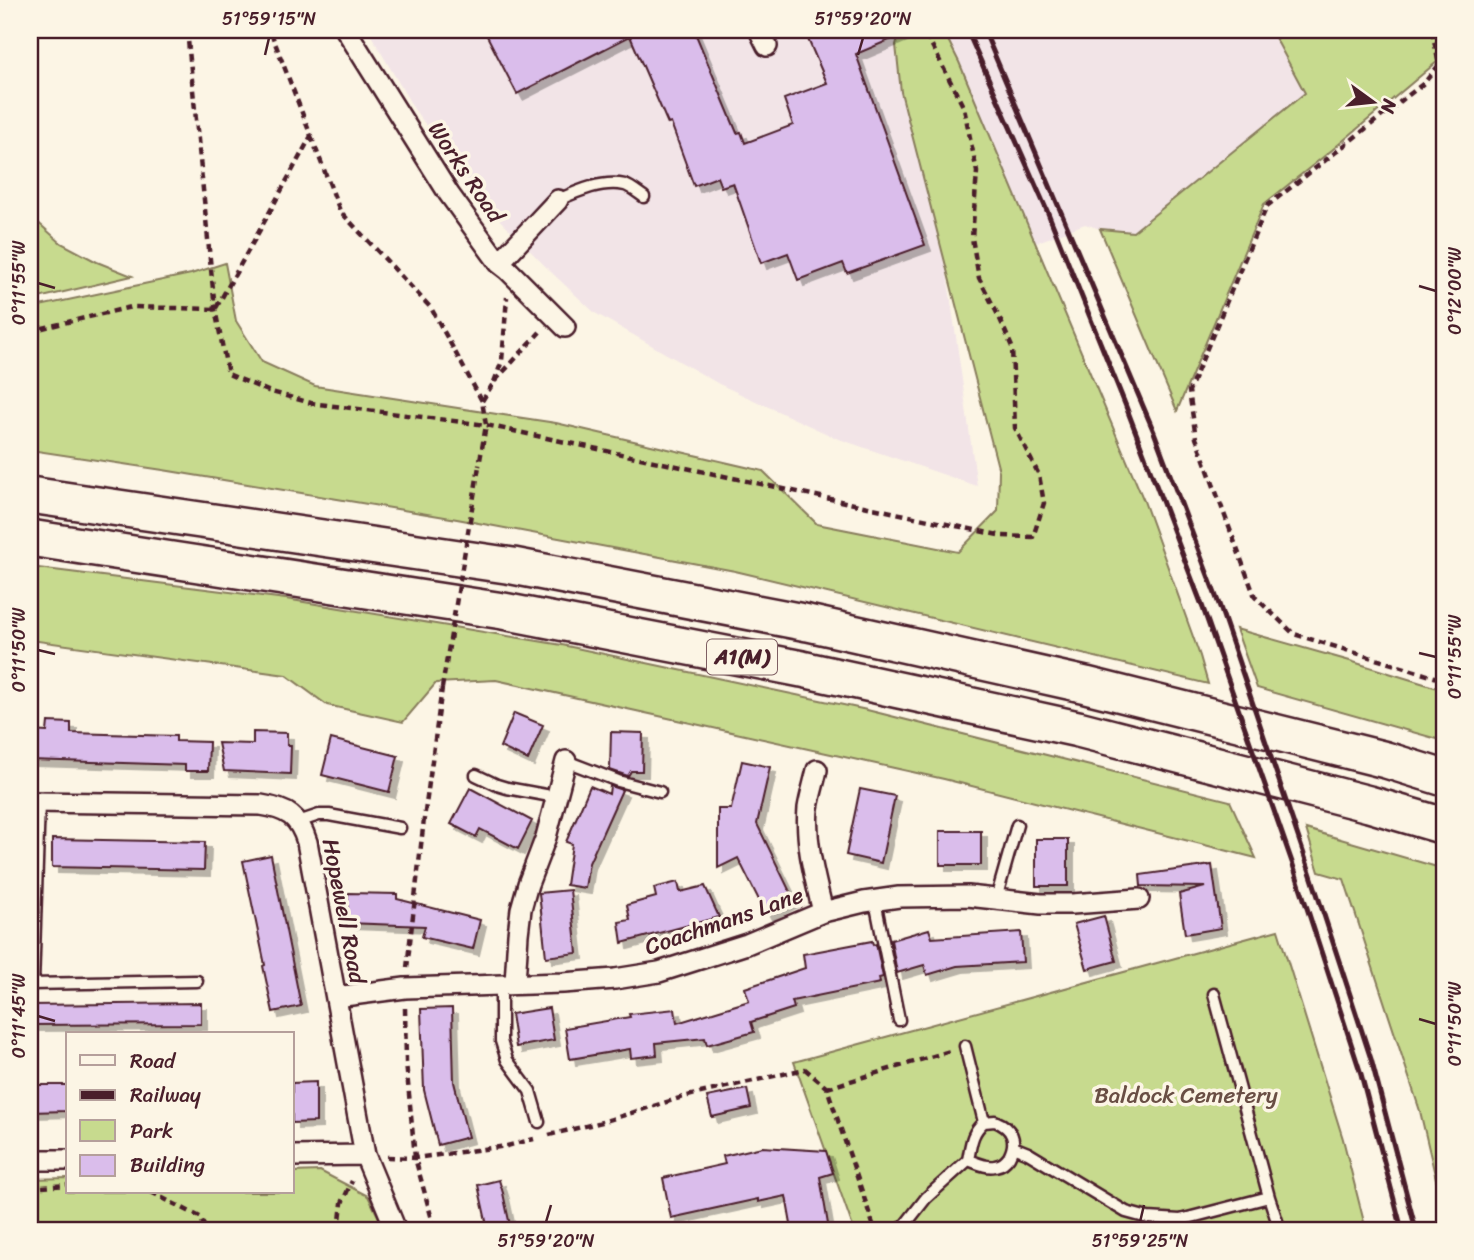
<svg xmlns="http://www.w3.org/2000/svg" width="1474" height="1260" font-family="Sriracha,sans-serif">
<style>
.built{fill:#f2e4e7}
.green{fill:#c7da8e;stroke:#887c5c;stroke-width:2}
.building{fill:#dabdeb;stroke:#4a1f2b;stroke-width:2;filter:url(#shadow)}
.lines{fill:none;stroke-linecap:round;stroke-linejoin:round}
.service-casing{stroke:#4a1f2b;stroke-width:15}
.minor-casing{stroke:#4a1f2b;stroke-width:24}
.motorway-casing{stroke:#4a1f2b;stroke-width:40}
.path{stroke:#4a1f2b;stroke-width:4.5;stroke-dasharray:7 5;stroke-linecap:butt}
.service{stroke:#fcf5e5;stroke-width:10}
.minor{stroke:#fcf5e5;stroke-width:19}
.motorway{stroke:#fcf5e5;stroke-width:35}
.rail{stroke:#4a1f2b;stroke-width:5}
.path-bridge{stroke:#4a1f2b;stroke-width:4.5;stroke-dasharray:7 5;stroke-linecap:butt}
.ticks{fill:none;stroke:#4a1f2b;stroke-width:2.5}
.labels{text-anchor:middle;dominant-baseline:central;stroke-width:7;stroke-linejoin:round;paint-order:stroke}
.shield{fill:#fcf5e5;stroke:#7f5f63;stroke-width:2}
.shield-label{font-size:21px;font-weight:bold;fill:#4a1f2b}
.street-label{font-size:23px;fill:#4a1f2b;stroke:#fcf5e5}
.park-label{font-size:23px;fill:#694e44;stroke:#fcf5e5}
.neatline{fill:none;stroke:#4a1f2b;stroke-width:2.5}
.ticks-label{font-size:18px;text-anchor:middle;fill:#4a1f2b}
</style>
<defs>
<filter id="shadow"><feDropShadow dx="6" dy="6" stdDeviation="0" flood-color="#0004"/></filter>
</defs>
<rect width="100%" height="100%" fill="#fcf5e5"/>
<filter id="ink" filterUnits="userSpaceOnUse"><feTurbulence type="fractalNoise" baseFrequency=".0143" numOctaves="2"/><feDisplacementMap in="SourceGraphic" scale="14" xChannelSelector="R" yChannelSelector="G"/><feConvolveMatrix kernelMatrix="1 2 1 2 8 2 1 2 1" color-interpolation-filters="sRGB"/></filter>
<g filter="url(#ink)">
<path class="built" d="M 368,30 L 900,30 L 896,45 L 901,91 L 946,266 L 977,486 L 836,438 L 719,384 L 595,313 L 552,273 L 487,207 L 414,109 Z
M 943,30 L 1271,30 L 1305,93 L 1133,232 L 1100,229 L 1085,224 L 1035,243 L 959,62 Z"/>
<path class="green" d="M 900,30 L 943,30 L 959,62 L 1144,501 L 1200,656 L 1208,684 L 735,571 L 457,519 L 163,470 L 30,450 L 30,308 L 191,274 L 225,263 L 236,321 L 262,362 L 315,386 L 556,423 L 763,471 L 817,524 L 958,552 L 998,511 L 999,471 L 901,92 L 896,45 Z
M 1271,30 L 1444,30 L 1444,56 L 1332,150 L 1264,204 L 1177,411 L 1100,229 L 1133,232 L 1305,93 Z
M 34,219 L 61,243 L 97,262 L 132,276 L 30,300 L 30,220 Z
M 30,567 L 286,599 L 562,645 L 867,710 L 1230,801 L 1256,858 L 944,779 L 496,680 L 436,683 L 403,722 L 327,705 L 286,675 L 30,640 Z
M 1236,629 L 1350,661 L 1444,690 L 1444,741 L 1257,688 Z
M 1306,829 L 1444,869 L 1444,1213 L 1420,1111 L 1344,879 L 1319,872 Z
M 1278,930 L 1343,1139 L 1366,1230 L 854,1230 L 794,1062 Z
M 320,1171 L 368,1196 L 385,1230 L 30,1230 L 30,1179 L 68,1178 L 68,1192 L 292,1192 L 292,1172 Z"/>
<path class="building" d="M 484,30 L 694,30 L 737,133 L 741,132 L 745,143 L 793,125 L 784,99 L 827,83 L 804,30 L 913,30 L 856,54 L 925,245 L 847,273 L 843,263 L 798,280 L 788,253 L 761,263 L 733,183 L 721,187 L 717,177 L 694,186 L 671,123 L 668,124 L 630,36 L 517,94 Z
M 514,713 L 543,725 L 528,760 L 500,747 Z
M 48,722 L 71,723 L 71,733 L 176,736 L 176,741 L 209,742 L 208,771 L 185,771 L 185,765 L 30,760 L 30,731 L 47,732 Z
M 253,732 L 287,733 L 287,745 L 291,745 L 290,774 L 224,771 L 218,743 L 253,744 Z
M 611,732 L 643,733 L 642,771 L 631,771 L 628,776 L 610,770 Z
M 331,739 L 398,756 L 389,792 L 322,775 Z
M 742,761 L 770,767 L 757,824 L 794,900 L 766,914 L 738,858 L 718,868 L 718,809 L 731,809 Z
M 590,786 L 609,794 L 610,786 L 622,790 L 589,863 L 585,888 L 566,885 L 572,844 L 566,842 Z
M 470,788 L 532,821 L 518,849 L 480,829 L 476,837 L 451,824 Z
M 860,789 L 895,796 L 881,863 L 846,855 Z
M 940,831 L 981,831 L 981,865 L 940,865 Z
M 52,839 L 205,842 L 204,870 L 52,867 Z
M 1036,839 L 1068,839 L 1068,886 L 1036,886 Z
M 271,855 L 301,1006 L 273,1012 L 263,966 L 265,965 L 243,861 Z
M 1212,865 L 1221,928 L 1185,934 L 1179,894 L 1205,887 L 1141,886 L 1140,875 Z
M 678,882 L 680,892 L 705,886 L 719,917 L 622,943 L 619,922 L 630,920 L 627,905 L 656,897 L 654,888 Z
M 570,890 L 577,953 L 546,957 L 539,893 Z
M 348,893 L 397,894 L 397,899 L 480,920 L 473,949 L 422,937 L 425,926 L 347,923 Z
M 1104,916 L 1116,961 L 1087,969 L 1074,924 Z
M 929,929 L 932,938 L 1021,932 L 1023,962 L 957,966 L 927,975 L 924,965 L 897,973 L 891,940 Z
M 872,941 L 873,945 L 876,944 L 883,977 L 879,978 L 880,983 L 792,1001 L 794,1008 L 751,1022 L 754,1032 L 707,1045 L 705,1038 L 656,1043 L 657,1055 L 631,1058 L 630,1049 L 570,1059 L 565,1028 L 630,1017 L 629,1014 L 675,1009 L 677,1023 L 749,1001 L 745,988 L 805,968 L 803,954 Z
M 201,1003 L 201,1024 L 30,1025 L 30,1005 Z
M 452,1008 L 454,1082 L 468,1137 L 438,1145 L 424,1090 L 421,1009 Z
M 549,1008 L 554,1040 L 516,1047 L 511,1014 Z
M 316,1082 L 316,1122 L 292,1123 L 292,1083 Z
M 30,1085 L 68,1085 L 68,1111 L 30,1112 Z
M 747,1089 L 751,1108 L 712,1117 L 707,1097 Z
M 762,1147 L 826,1151 L 833,1173 L 820,1177 L 829,1230 L 792,1230 L 786,1196 L 758,1202 L 758,1199 L 671,1218 L 663,1178 L 725,1164 L 723,1156 Z
M 499,1180 L 503,1193 L 511,1230 L 488,1230 L 478,1185 Z"/>
<g class="lines">
<g class="service-casing">
<path id="service" d="M 558,200 C 578,191 602,180 625,185 C 631,187 638,193 644,197
M 566,761 L 618,781 L 660,792
M 476,775 L 497,785 L 507,788 L 556,797
M 298,822 L 319,815 L 329,815 L 400,828
M 996,899 L 1017,825
M 875,901 L 899,1020
M 30,984 L 197,981
M 33,984 L 39,802
M 501,985 L 501,1041 L 507,1060 L 530,1091 L 539,1122
M 1214,994 L 1269,1197
M 965,1046 L 984,1122
M 995,1121 C 1012,1128 1018,1140 1009,1157 C 1005,1162 1002,1165 995,1166 C 986,1168 977,1163 968,1160 C 971,1145 971,1133 984,1122 Z
M 1013,1147 L 1028,1153 L 1126,1212 L 1148,1218 L 1180,1220 L 1269,1197 L 1280,1230
M 901,1230 L 926,1198 L 968,1160"/>
</g>
<g class="minor-casing">
<path id="minor" d="M 346,30 L 449,194 L 499,263 L 508,270 L 565,327
M 759,30 L 767,46
M 499,263 L 558,200
M 817,770 C 814,783 810,796 808,808 C 805,844 815,878 823,912
M 30,802 L 261,805 C 287,809 299,816 307,842 L 365,1155 L 396,1230
M 515,983 L 518,934 L 521,909 L 528,884 L 546,837 L 566,761
M 336,997 L 405,988 L 563,983 L 615,979 L 659,972 L 747,944 L 823,912 L 864,902 L 899,897 L 968,896 L 1041,904 L 1072,904 L 1139,899
M 292,1156 L 365,1155
M 30,1160 L 68,1160"/>
</g>
<g class="motorway-casing">
<path id="motorway" d="M 30,495 L 513,566 L 808,623 L 1086,685 L 1386,760 L 1444,778
M 30,538 L 503,611 L 802,669 L 1078,729 L 1369,804 L 1444,826"/>
</g>
<path class="path" d="M 187,30 L 215,309 L 228,374 L 268,391 L 311,403 L 486,425 L 1003,536 L 1033,537 L 1044,503 L 1039,475 L 1015,428 L 1012,347 L 1000,319 L 979,278 L 972,238 L 977,172 L 964,108 L 924,30
M 1432,30 L 1439,65 L 1424,83 L 1267,206 L 1189,391 L 1196,438 L 1255,597 L 1294,634 L 1444,680
M 1439,65 L 1444,61
M 311,136 L 340,211 L 431,308 L 482,401 L 486,425 L 479,466
M 216,308 L 256,237 L 311,136 L 270,30
M 30,331 L 131,307 L 215,309
M 494,382 L 502,361 L 507,297
M 482,401 L 494,382 L 540,332
M 407,968 L 424,819 L 442,688
M 405,1008 L 406,1062 L 415,1158 L 435,1230
M 827,1088 L 950,1051
M 549,1135 L 602,1122 L 683,1097 L 805,1069 L 827,1088 L 875,1230
M 387,1157 L 415,1158 L 507,1146 L 534,1139
M 30,1188 L 68,1185
M 151,1192 L 200,1217 L 206,1230
M 339,1230 L 342,1203 L 352,1181"/>
<use href="#service" class="service"/>
<use href="#minor" class="minor"/>
<use href="#motorway" class="motorway"/>
<path class="rail" d="M 967,30 L 1048,213 L 1125,404 L 1203,608 L 1293,865 L 1361,1074 L 1402,1230
M 984,30 L 1154,432 L 1220,607 L 1310,872 L 1371,1059 L 1416,1230"/>
<path class="path-bridge" d="M 442,688 L 479,466"/>
</g>
</g>
<path class="ticks" d="M 265,55 L 269,38M 858,55 L 863,38M 38,283 L 55,288M 1419,286 L 1436,291M 38,650 L 55,654M 1419,653 L 1436,657M 38,1016 L 55,1021M 1419,1019 L 1436,1024M 546,1222 L 551,1205M 1140,1222 L 1144,1205"/>
<g class="labels">
<rect class="shield" x="707" y="639.5" width="70" height="35" rx="5"/>
<g class="shield-label">
<text x="742" y="657">A1(M)</text>
</g>
<g class="street-label">
<text transform="translate(466 172) rotate(56)">Works Road</text>
<text transform="translate(344 911) rotate(79)">Hopewell Road</text>
<text transform="translate(724 921) rotate(-19)">Coachmans Lane</text>
</g>
<g class="park-label">
<text x="1186" y="1095">Baldock Cemetery</text>
</g>
</g>
<rect width="1474" height="1260" fill="none" stroke="#fcf5e5" stroke-width="77"/>
<rect x="66" y="1032" width="228" height="161" fill="#fcf5e5" stroke="#b59f9b" stroke-width="2"/>
<rect x="80" y="1055" width="35" height="10" fill="#fcf5e5" stroke="#b59f9b" stroke-width="2"/>
<text x="130" y="1068" font-size="21" fill="#4a1f2b">Road</text>
<rect x="80" y="1090" width="35" height="10" fill="#4a1f2b" stroke="#b59f9b" stroke-width="2"/>
<text x="130" y="1102" font-size="21" fill="#4a1f2b">Railway</text>
<rect x="80" y="1120" width="35" height="21" fill="#c7da8e" stroke="#b59f9b" stroke-width="2"/>
<text x="130" y="1138" font-size="21" fill="#4a1f2b">Park</text>
<rect x="80" y="1155" width="35" height="21" fill="#dabdeb" stroke="#b59f9b" stroke-width="2"/>
<text x="130" y="1172" font-size="21" fill="#4a1f2b">Building</text>
<g transform="translate(1373 102) rotate(105)" stroke="#fcf5e5" stroke-width="5" paint-order="stroke">
<path d="M0-5L12 26L0 18L-12 26Z" fill="#4a1f2b"/>
<text y="-10" font-size="19" font-weight="bold" text-anchor="middle" fill="#4a1f2b">N</text>
</g>
<rect x="38" y="38" width="1398" height="1184" class="neatline"/>
<g class="ticks-label">
<text x="269" y="25">51°59'15"N</text>
<text x="863" y="25">51°59'20"N</text>
<text transform="translate(19 283) rotate(-90)" y="6">0°11'55"W</text>
<text transform="translate(1455 291) rotate(-90)" y="6">0°12'00"W</text>
<text transform="translate(19 650) rotate(-90)" y="6">0°11'50"W</text>
<text transform="translate(1455 657) rotate(-90)" y="6">0°11'55"W</text>
<text transform="translate(19 1016) rotate(-90)" y="6">0°11'45"W</text>
<text transform="translate(1455 1024) rotate(-90)" y="6">0°11'50"W</text>
<text x="546" y="1247">51°59'20"N</text>
<text x="1140" y="1247">51°59'25"N</text>
</g>
</svg>
